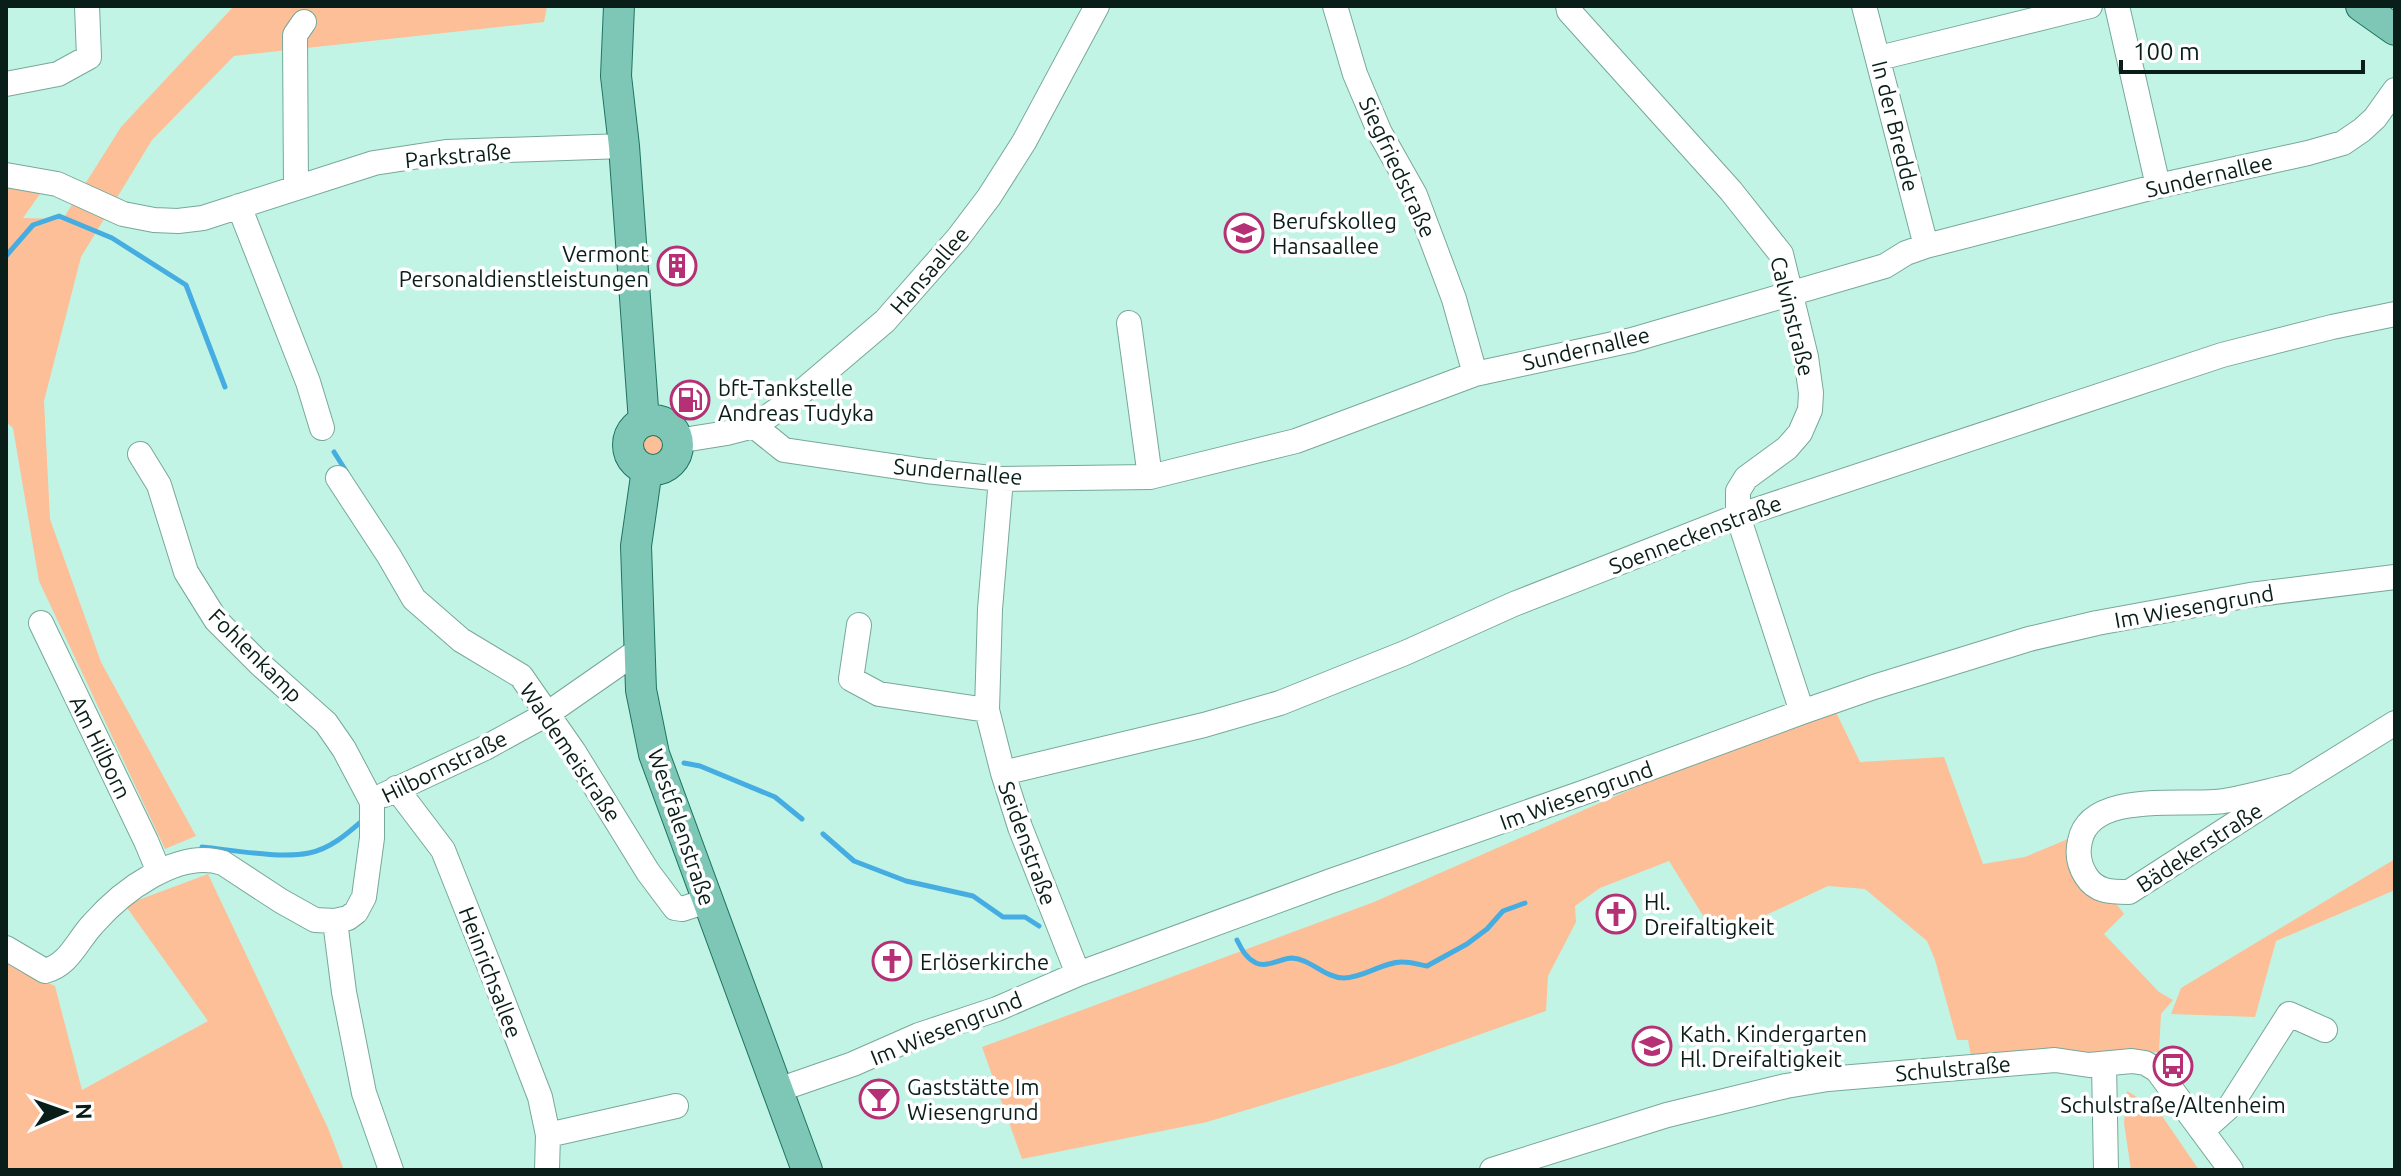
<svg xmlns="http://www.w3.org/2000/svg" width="2401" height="1176" font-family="Ubuntu,sans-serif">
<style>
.green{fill:#fcbf98}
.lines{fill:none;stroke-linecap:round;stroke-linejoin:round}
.stream{stroke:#45ade1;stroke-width:5}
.minor-casing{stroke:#77a899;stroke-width:26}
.major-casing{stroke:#1e7460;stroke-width:32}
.minor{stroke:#fff;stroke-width:24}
.major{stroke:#7ec7b7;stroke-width:30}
.labels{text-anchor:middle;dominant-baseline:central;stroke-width:7;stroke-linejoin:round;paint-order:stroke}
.street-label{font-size:22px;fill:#0a1e19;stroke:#fff}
.poi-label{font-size:22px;fill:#0a1e19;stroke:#fff;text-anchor:start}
</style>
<rect width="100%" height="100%" fill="#c2f4e5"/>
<path class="green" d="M 234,6 L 547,6 L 544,22 L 234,56 L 152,140 L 81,257 L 44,401 L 50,519 L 101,662 L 196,836 L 165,849 L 39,581 L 13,428 L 6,422 L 6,186 L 42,191 L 23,218 L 63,219 L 121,127 Z
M641 445a12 12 0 1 1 24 0a12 12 0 1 1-24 0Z
M 1833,706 L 1860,762 L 1944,757 L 1983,864 L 2025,857 L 2068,839 L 2070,856 L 2110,895 L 2124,914 L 2104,934 L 2159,992 L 2173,1000 L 2161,1014 L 2159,1052 L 1972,1061 L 1968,1040 L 1957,1040 L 1935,960 L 1927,941 L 1865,889 L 1828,886 L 1717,938 L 1669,861 L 1600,888 L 1575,906 L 1576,922 L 1548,976 L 1546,1011 L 1394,1065 L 1207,1122 L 1022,1159 L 982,1047 L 1374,902 L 1773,727 Z
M 2395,859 L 2395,890 L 2276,941 L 2255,1017 L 2171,1014 L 2181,988 Z
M 208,874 L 328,1128 L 344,1170 L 6,1170 L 6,963 L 55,986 L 82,1090 L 208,1021 L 125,905 Z
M 2127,1091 L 2158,1110 L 2199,1170 L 2131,1170 L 2124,1123 Z"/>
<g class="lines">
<path class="stream" d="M 6,256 L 33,225 L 59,216 L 112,238 L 186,285 L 225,387
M 334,452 L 346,471
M 684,763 L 700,766 L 775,797 L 802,819
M 823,834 L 854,861 L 906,881 L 973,896 L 1003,917 L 1025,917 L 1039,926
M 202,847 C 233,850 280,859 309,853 C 330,849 347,834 362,821
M 1237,940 C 1242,950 1246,958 1256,963 C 1268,968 1281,958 1292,958 C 1311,959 1325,978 1344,978 C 1363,978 1385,961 1403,962 C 1411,962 1420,965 1427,966 L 1467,944 L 1487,929 L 1503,911 L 1525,903"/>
<g class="minor-casing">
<path id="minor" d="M 1335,6 L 1355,74 L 1380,133 L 1415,195 L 1454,299 L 1475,374
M 1568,6 L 1569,11 L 1731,191 L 1781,254 L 1806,357 L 1811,393 L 1810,410 L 1800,433 L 1787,448 L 1746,478 L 1738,491 L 1738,516 L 1802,712
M 1864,6 L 1926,246
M 2117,6 L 2158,186
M 1879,58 L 2090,6
M 6,84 L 58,74 L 89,57 L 87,6
M 6,175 L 57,184 L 123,214 L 154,220 L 178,221 L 203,218 L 374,163 L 446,152 L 624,146
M 296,188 L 295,35 L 304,22
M 239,206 L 308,382 L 322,428
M 1129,323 L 1150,477
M 754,426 L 784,450 L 926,471 L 1001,479 L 1150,477 L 1296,441 L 1475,374 L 1632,340 L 1885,266 L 1906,253 L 1926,246 L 2158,186 L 2308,153 L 2343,143 L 2362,130 L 2375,118 L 2395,90
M 677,441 L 727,433 L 754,426 L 792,400 L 885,321 L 958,238 L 989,197 L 1024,142 L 1097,6
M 338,478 L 389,556 L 414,599 L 461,640 L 521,676 L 574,752 L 648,872 L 675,908 L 682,909 L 707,901
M 1001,479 L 990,609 L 987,710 L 1003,773 L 1020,827 L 1078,974
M 41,623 L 146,841 L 159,872
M 859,625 L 851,679 L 879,694 L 987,710
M 1003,773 L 1204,725 L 1280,703 L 1405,653 L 1514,604 L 1738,516 L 2222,355 L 2332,327 L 2395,314
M 2295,785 L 2129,892 C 2111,892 2096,892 2086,876 C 2079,865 2077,853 2080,841 C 2090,789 2188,807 2224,801 C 2248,797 2272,790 2295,785 Z
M 2295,785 L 2395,723
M 396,788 L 443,850 L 496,983 L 540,1097 L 548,1135 L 547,1170
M 384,795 L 485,748 L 547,714 L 639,650
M 335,921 L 344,992 L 364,1093 L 391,1170
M 6,948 L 45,971 C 69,965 77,941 93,924 C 121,892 178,848 223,863 L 281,901 L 315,920 L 335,921 L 348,918 L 356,912 L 364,897 L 372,838 L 372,802 L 344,749 L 326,723 L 261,665 L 216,620 L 186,572 L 159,485 L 140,454
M 2104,1064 L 2106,1170
M 778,1090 L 853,1064 L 919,1035 L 997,1009 L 1078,974 L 1331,881 L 1585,792 L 1802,712 L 1874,687 L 2029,639 L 2097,623 L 2250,595 L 2395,577
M 2202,1131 L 2231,1105 L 2289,1014 L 2325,1030
M 548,1135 L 676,1106
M 1492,1170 L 1667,1115 L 1786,1086 L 1828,1079 L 2055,1060 L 2089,1065 L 2132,1061 L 2145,1063 L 2157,1070 L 2231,1170"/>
</g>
<g class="major-casing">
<path id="major" d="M 619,6 L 616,76 L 624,146 L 644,422
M 2361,6 L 2395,30
M628 445a25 25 0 1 1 50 0a25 25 0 1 1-50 0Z
M 647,469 L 636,546 L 641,690 L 654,754 L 807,1170"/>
</g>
<use href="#minor" class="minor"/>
<use href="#major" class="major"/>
</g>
<defs>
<g id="school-ring" transform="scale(2)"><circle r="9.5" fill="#fff" stroke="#b53074" stroke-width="1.5"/><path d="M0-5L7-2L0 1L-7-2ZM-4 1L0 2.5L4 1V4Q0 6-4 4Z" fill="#b53074"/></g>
<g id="building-ring" transform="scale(2)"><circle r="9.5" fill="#fff" stroke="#b53074" stroke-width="1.5"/><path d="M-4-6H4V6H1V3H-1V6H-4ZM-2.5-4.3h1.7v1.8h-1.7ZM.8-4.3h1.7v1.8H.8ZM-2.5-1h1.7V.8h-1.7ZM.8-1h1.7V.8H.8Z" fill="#b53074"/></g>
<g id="fuel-ring" transform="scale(2)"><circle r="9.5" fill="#fff" stroke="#b53074" stroke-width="1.5"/><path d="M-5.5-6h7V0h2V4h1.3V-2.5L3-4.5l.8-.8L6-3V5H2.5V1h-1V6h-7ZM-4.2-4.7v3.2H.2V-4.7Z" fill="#b53074"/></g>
<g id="church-ring" transform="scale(2)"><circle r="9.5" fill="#fff" stroke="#b53074" stroke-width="1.5"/><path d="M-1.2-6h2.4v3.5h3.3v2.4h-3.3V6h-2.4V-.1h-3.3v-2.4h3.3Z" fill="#b53074"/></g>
<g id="bus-ring" transform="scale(2)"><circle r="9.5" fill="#fff" stroke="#b53074" stroke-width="1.5"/><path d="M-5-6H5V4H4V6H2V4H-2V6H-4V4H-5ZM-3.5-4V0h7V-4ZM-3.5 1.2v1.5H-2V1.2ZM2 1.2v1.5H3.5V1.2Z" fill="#b53074"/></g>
<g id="bar-ring" transform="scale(2)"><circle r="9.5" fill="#fff" stroke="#b53074" stroke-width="1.5"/><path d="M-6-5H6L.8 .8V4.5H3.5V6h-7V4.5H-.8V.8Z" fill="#b53074"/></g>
</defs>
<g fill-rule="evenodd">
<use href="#school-ring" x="1244" y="233"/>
<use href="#building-ring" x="677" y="266"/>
<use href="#fuel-ring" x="690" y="400"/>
<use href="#church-ring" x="1616" y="914"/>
<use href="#church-ring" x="892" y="961"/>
<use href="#school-ring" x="1652" y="1046"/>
<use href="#bus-ring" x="2173" y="1066"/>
<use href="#bar-ring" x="879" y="1099"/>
</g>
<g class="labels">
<g class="street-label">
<text transform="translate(1896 126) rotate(76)">In der Bredde</text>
<text transform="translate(458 155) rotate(-5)">Parkstraße</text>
<text transform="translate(1398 167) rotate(65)">Siegfriedstraße</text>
<text transform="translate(2209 175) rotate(-13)">Sundernallee</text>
<text transform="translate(929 270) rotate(-49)">Hansaallee</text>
<text transform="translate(1793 316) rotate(76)">Calvinstraße</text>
<text transform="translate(1586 348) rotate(-13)">Sundernallee</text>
<text transform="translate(958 471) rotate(5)">Sundernallee</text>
<text transform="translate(1695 534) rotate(-21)">Soenneckenstraße</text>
<text transform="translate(2194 606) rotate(-10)">Im Wiesengrund</text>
<text transform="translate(256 655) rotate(45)">Fohlenkamp</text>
<text transform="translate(101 747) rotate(64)">Am Hilborn</text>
<text transform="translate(571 752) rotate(56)">Waldemeistraße</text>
<text transform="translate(444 766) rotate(-26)">Hilbornstraße</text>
<text transform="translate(1576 795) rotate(-20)">Im Wiesengrund</text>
<text transform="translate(682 827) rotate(71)">Westfalenstraße</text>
<text transform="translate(1028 843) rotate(70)">Seidenstraße</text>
<text transform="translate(2199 847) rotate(-33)">Bädekerstraße</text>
<text transform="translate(491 972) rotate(69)">Heinrichsallee</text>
<text transform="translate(946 1028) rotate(-22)">Im Wiesengrund</text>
<text transform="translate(1953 1068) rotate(-5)">Schulstraße</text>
</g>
<g class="poi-label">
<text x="1272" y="220">Berufskolleg<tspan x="1272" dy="25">Hansaallee</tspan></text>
<text x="649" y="253" text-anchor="end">Vermont<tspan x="649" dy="25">Personaldienstleistungen</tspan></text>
<text x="718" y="387">bft-Tankstelle<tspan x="718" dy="25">Andreas Tudyka</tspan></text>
<text x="1644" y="901">Hl.<tspan x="1644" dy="25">Dreifaltigkeit</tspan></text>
<text x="920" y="961">Erlöserkirche</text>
<text x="1680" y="1033">Kath. Kindergarten<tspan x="1680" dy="25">Hl. Dreifaltigkeit</tspan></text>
<text x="907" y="1086">Gaststätte Im<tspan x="907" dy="25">Wiesengrund</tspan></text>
<text x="2173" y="1104" text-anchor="middle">Schulstraße/Altenheim</text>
</g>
</g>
<rect width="2401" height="1176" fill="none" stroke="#0a1e19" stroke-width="16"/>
<g transform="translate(64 1112) rotate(88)" stroke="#ffffff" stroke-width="6" paint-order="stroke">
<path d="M0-6L14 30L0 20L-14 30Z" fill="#0a1e19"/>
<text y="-12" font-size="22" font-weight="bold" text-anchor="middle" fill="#0a1e19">N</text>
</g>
<path d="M2121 60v12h242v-12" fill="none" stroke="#0a1e19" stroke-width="4"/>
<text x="2133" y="60" font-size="24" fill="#0a1e19" stroke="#ffffff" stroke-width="6" paint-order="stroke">100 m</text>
</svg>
